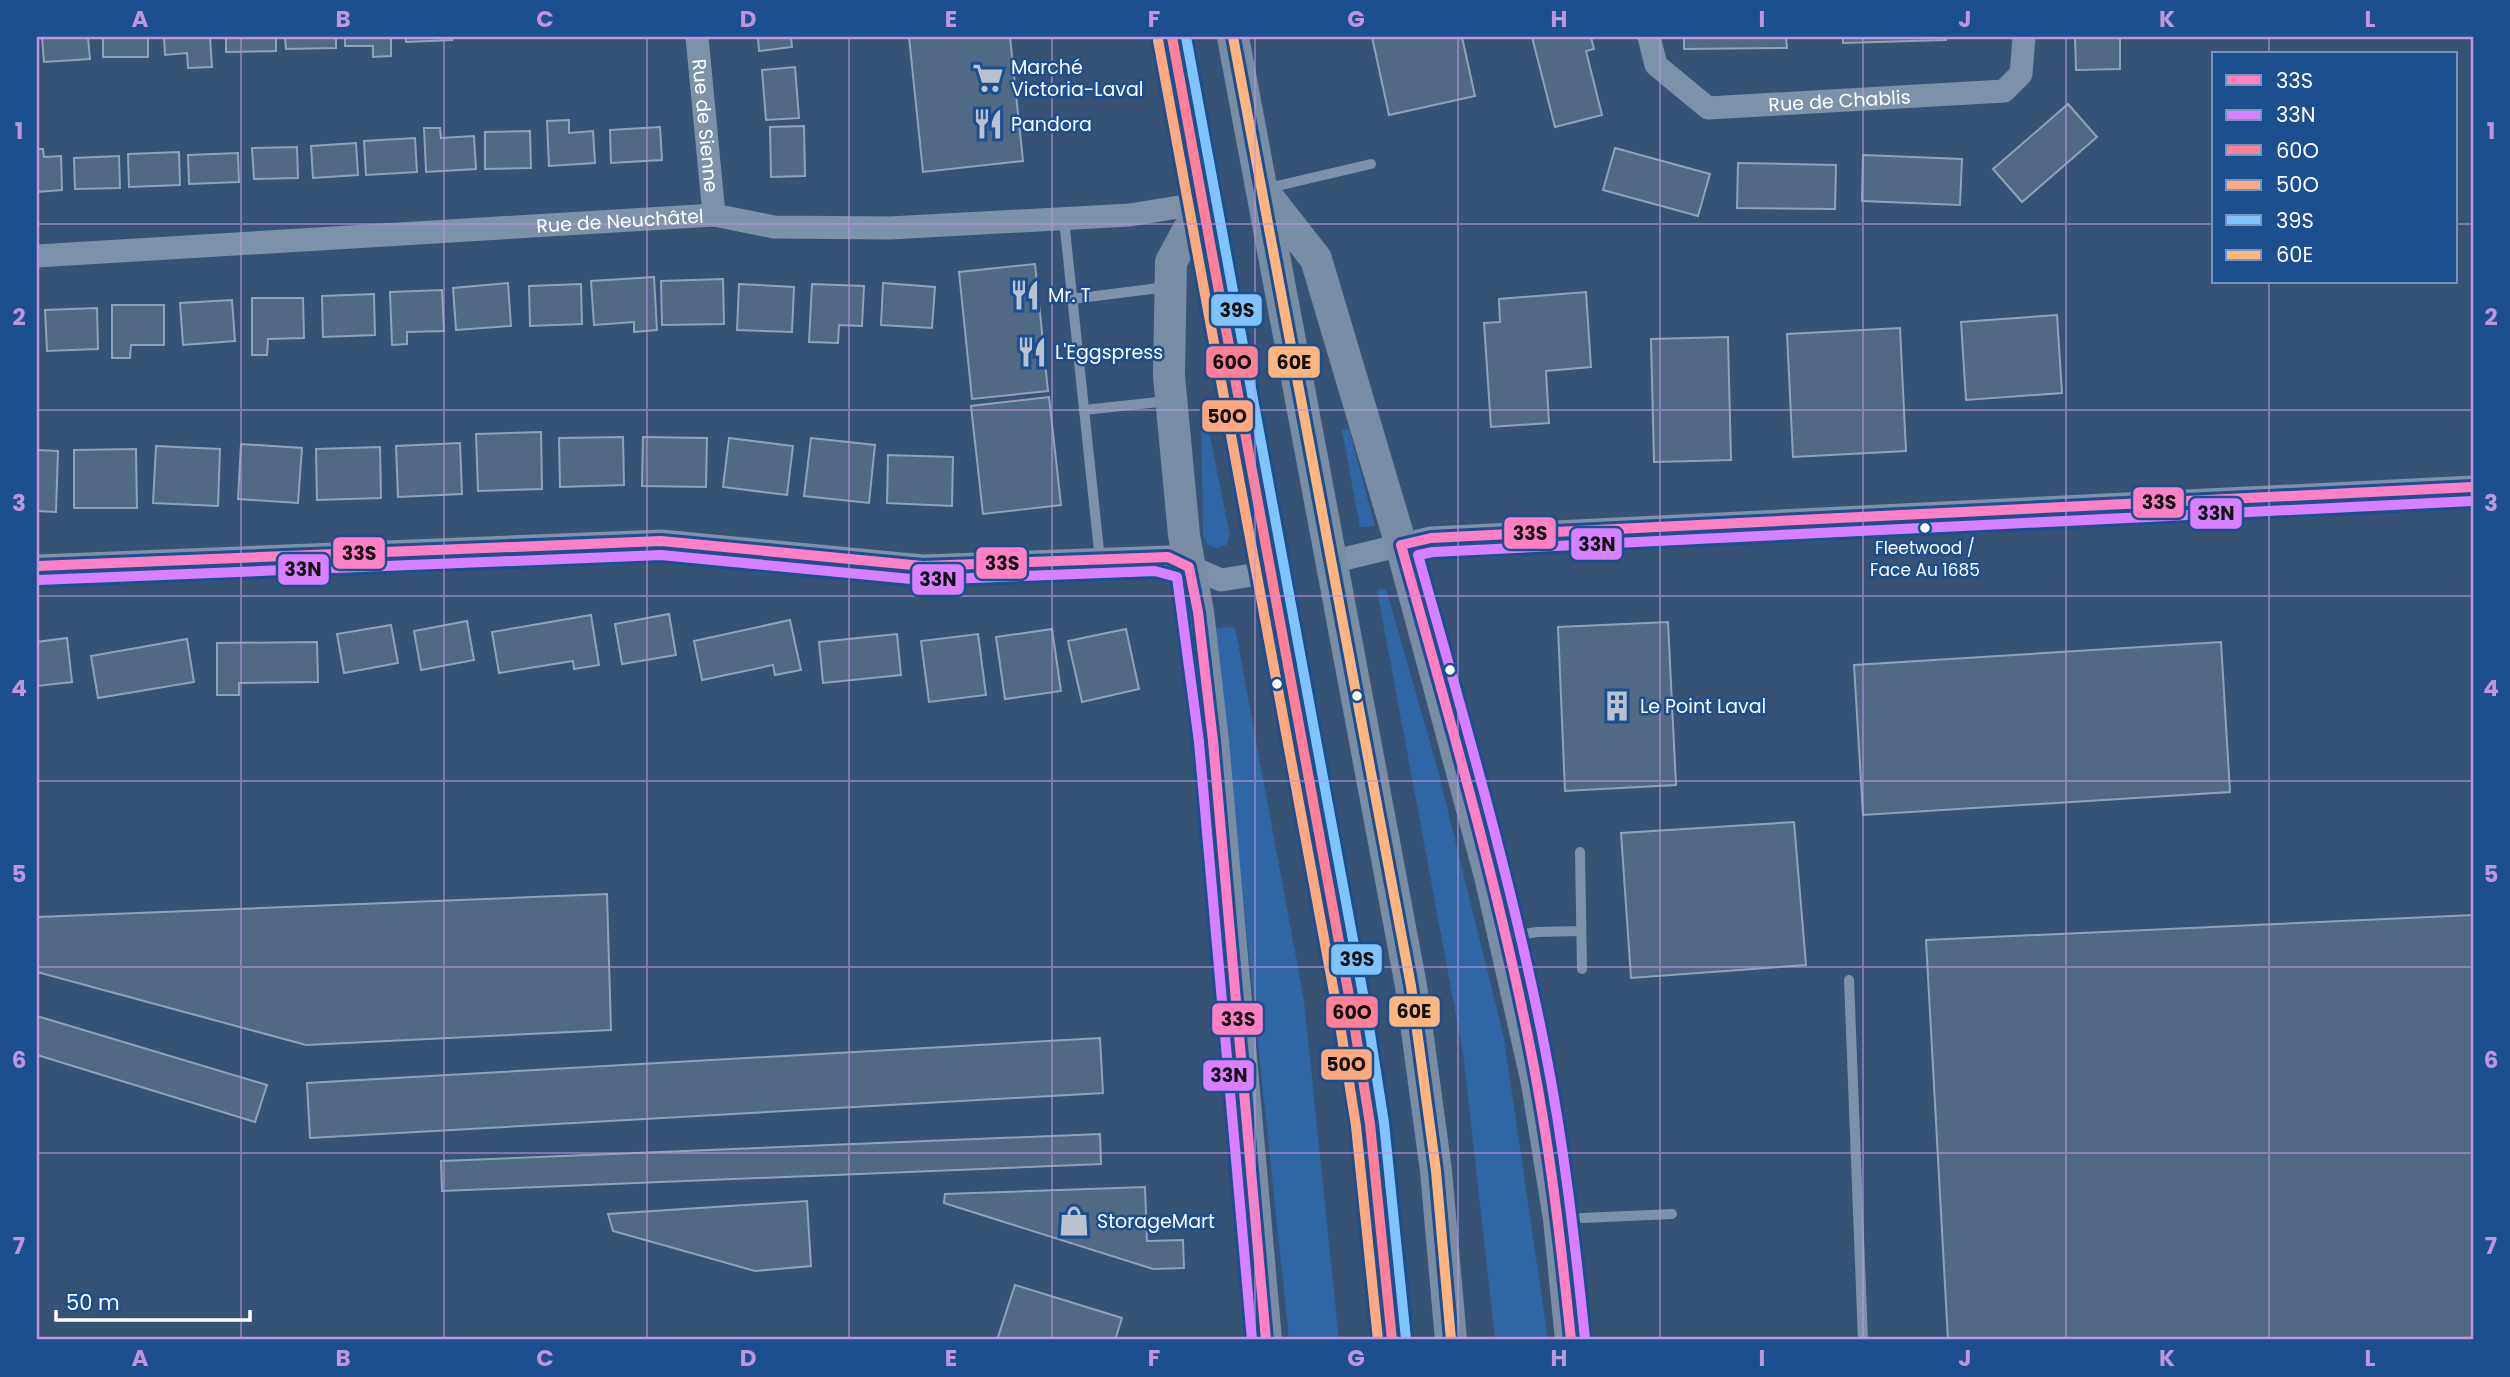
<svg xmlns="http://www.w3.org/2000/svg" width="2510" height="1377" font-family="Poppins,sans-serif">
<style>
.green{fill:#2f66a5}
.building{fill:#526984;stroke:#92a2b6;stroke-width:2}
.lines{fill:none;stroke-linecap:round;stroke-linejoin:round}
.service{stroke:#7d92a8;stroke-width:10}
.minor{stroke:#7d92a8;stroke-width:23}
.secondary{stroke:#798da4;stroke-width:32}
.bus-1-casing{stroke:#1b4f8f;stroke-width:16}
.bus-2-casing{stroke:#1b4f8f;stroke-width:16}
.bus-3-casing{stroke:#1b4f8f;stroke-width:16}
.bus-4-casing{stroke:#1b4f8f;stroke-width:16}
.bus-5-casing{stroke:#1b4f8f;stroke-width:16}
.bus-6-casing{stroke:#1b4f8f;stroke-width:16}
.bus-1{stroke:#ff80c5;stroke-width:10}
.bus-2{stroke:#d880ff;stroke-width:10}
.bus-3{stroke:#ff8098;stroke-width:10}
.bus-4{stroke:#ffa980;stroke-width:10}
.bus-5{stroke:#80c4ff;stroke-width:10}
.bus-6{stroke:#ffb580;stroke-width:10}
.grid{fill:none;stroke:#bd96df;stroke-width:2;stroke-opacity:0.55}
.bus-dot{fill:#fff;stroke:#1b4f8f;stroke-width:2.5}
.labels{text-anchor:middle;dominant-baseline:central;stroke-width:5;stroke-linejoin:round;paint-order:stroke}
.bus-label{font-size:17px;fill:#fff;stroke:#1b4f8f}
.poi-label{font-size:19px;fill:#fff;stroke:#1b4f8f;text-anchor:start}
.street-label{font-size:19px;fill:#fff;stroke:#1b4f8f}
.line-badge{stroke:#1b4f8f;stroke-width:2.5}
.pale-badge-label{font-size:19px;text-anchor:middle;font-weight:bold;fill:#111}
.neatline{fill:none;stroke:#bd96df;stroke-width:2.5}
.grid-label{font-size:23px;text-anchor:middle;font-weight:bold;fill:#bd96df}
</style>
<rect width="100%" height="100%" fill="#365274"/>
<path class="green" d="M 1201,417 L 1206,417 L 1230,535 L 1226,545 L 1216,548 L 1207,544 L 1203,536 Z
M 1349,429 L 1375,526 L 1360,527 L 1342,430 Z
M 1386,589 L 1435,759 L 1504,1038 L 1548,1340 L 1495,1340 L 1463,1053 L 1377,590 Z
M 1235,627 L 1304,1000 L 1339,1340 L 1289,1340 L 1215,628 Z"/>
<path class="building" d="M 42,37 L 88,37 L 90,59 L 44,62 Z
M 103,37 L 148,37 L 148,57 L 103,57 Z
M 164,37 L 210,37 L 212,67 L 188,68 L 187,53 L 165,55 Z
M 226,37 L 276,37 L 276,51 L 226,52 Z
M 285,37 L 336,37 L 336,48 L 286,49 Z
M 345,37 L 391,37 L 391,56 L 373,57 L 373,46 L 345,46 Z
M 406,37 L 452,37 L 452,40 L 406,42 Z
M 758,37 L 791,37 L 792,47 L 759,51 Z
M 909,37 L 1010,37 L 1023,161 L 923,172 Z
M 1372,37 L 1462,37 L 1475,96 L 1389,115 Z
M 1532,37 L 1591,37 L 1594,49 L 1586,51 L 1602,115 L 1555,127 Z
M 1684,37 L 1786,37 L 1787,48 L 1684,49 Z
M 1843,37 L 1946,37 L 1946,40 L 1843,43 Z
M 2075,37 L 2120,37 L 2120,69 L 2076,70 Z
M 795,67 L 799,118 L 766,120 L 762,70 Z
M 2068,104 L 2097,137 L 2022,202 L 1993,169 Z
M 569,120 L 569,133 L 593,131 L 595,163 L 549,166 L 547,121 Z
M 804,126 L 805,176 L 771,177 L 770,127 Z
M 660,127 L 662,160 L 611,163 L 610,130 Z
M 424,128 L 440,128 L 441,138 L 474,136 L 476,169 L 426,172 Z
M 530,131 L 531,168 L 485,169 L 485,132 Z
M 415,138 L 417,172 L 366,175 L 364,141 Z
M 356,143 L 358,175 L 313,178 L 311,146 Z
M 297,147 L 298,178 L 254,179 L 252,148 Z
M 1615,148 L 1710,174 L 1698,216 L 1603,190 Z
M 37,149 L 43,149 L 44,157 L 61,156 L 62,190 L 37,192 Z
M 179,152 L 180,185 L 129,187 L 128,154 Z
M 238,153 L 239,182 L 189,184 L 188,155 Z
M 1863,155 L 1962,159 L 1960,205 L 1862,201 Z
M 119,156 L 120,188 L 75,189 L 74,158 Z
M 1738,163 L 1836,165 L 1835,209 L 1737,208 Z
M 1035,264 L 1048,391 L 972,399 L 959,272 Z
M 654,277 L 657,330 L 634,332 L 634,322 L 594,325 L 591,281 Z
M 723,279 L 724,324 L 662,325 L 661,281 Z
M 508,283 L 511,326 L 456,330 L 453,288 Z
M 883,283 L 935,287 L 932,328 L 881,325 Z
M 581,284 L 582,324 L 530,326 L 529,286 Z
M 739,284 L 794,287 L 792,332 L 737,330 Z
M 812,284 L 864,286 L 862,326 L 839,325 L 838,343 L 809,342 Z
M 442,290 L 444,331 L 407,332 L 407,344 L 392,345 L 390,292 Z
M 1586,292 L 1591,367 L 1546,371 L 1549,423 L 1491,427 L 1484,323 L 1500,322 L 1499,299 Z
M 374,294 L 375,335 L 323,337 L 322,296 Z
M 252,298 L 303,298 L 304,338 L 268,339 L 267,355 L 252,355 Z
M 232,300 L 235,341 L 183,345 L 180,303 Z
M 112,305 L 164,305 L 164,345 L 131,345 L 130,358 L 112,358 Z
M 97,308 L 98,349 L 47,351 L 45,310 Z
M 2057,315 L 2062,393 L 1966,400 L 1961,322 Z
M 1900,328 L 1906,451 L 1793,457 L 1787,334 Z
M 1728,337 L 1731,460 L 1654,462 L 1651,339 Z
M 1049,397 L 1061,505 L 983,514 L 971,406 Z
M 541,432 L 542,489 L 478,491 L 476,434 Z
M 623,437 L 624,485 L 560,487 L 559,438 Z
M 643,437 L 707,438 L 706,487 L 642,486 Z
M 729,438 L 793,446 L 787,495 L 723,487 Z
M 811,438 L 875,445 L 869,503 L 804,496 Z
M 460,443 L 462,494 L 398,497 L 396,446 Z
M 241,444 L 302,448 L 298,503 L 238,499 Z
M 156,446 L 220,449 L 218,506 L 153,503 Z
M 380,447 L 381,498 L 317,500 L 316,449 Z
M 136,449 L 137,508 L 74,508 L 74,450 Z
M 37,450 L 58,451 L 56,512 L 37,511 Z
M 888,455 L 953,457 L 952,506 L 887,503 Z
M 669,614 L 676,655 L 622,664 L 615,624 Z
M 591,615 L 599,665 L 574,669 L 573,661 L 499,673 L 492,632 Z
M 790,620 L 801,670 L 775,675 L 773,665 L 702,680 L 694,641 Z
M 467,621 L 474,660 L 421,670 L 414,631 Z
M 1668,622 L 1676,785 L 1565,791 L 1558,627 Z
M 391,625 L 398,663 L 344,673 L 337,634 Z
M 1052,629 L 1061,691 L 1005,699 L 996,637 Z
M 1126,629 L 1139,689 L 1082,702 L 1068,641 Z
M 897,634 L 901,675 L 823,683 L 819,642 Z
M 978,634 L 986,695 L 929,702 L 921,641 Z
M 67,638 L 72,682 L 37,686 L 37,642 Z
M 187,639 L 194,682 L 98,698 L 91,656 Z
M 317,642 L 318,682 L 239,683 L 239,695 L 217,695 L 217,643 Z
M 2221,642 L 2230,792 L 1863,815 L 1854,665 Z
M 1794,822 L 1806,965 L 1631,978 L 1621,833 Z
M 607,894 L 611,1030 L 306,1045 L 37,972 L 38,917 Z
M 2473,915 L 2473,1340 L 1948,1340 L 1926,940 Z
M 37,1016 L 267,1085 L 255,1122 L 37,1055 Z
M 1100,1038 L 1103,1093 L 310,1138 L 307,1083 Z
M 1100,1134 L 1101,1164 L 442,1191 L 441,1161 Z
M 1145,1187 L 1147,1241 L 1183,1240 L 1184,1268 L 1153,1269 L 944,1203 L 945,1194 Z
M 807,1201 L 811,1266 L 755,1271 L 613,1231 L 608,1214 Z
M 1015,1285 L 1122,1318 L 1115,1340 L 997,1340 Z"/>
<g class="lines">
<path class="service" d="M 1264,189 L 1371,164
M 1064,220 L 1100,560
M 1072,299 L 1167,287
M 1084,410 L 1168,401
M 1580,852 L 1582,969
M 1507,937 L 1537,932 L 1581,931
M 1849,980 L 1863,1340
M 1561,1219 L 1672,1214"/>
<g class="minor">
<path id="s1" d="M 697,37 L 714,215"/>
<path id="s2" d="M 1649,37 L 1656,65 L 1708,108 L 2004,91 L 2021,74 L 2024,37"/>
<path id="s3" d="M 37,256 L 714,215 L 774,227 L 890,228 L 1130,215 L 1203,203"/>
<path d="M 1331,562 L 1431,538 L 2473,487"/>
<path d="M 37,566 L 661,541 L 923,566 L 1168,557 L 1221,580 L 1271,572"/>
</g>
<path class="secondary" d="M 1172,37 L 1354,1023 L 1370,1124 L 1392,1340
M 1233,37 L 1411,986 L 1436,1171 L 1451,1340
M 1265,194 L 1316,259 L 1401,545 L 1490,876 L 1537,1083 L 1559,1219 L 1571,1340
M 1203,203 L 1171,262 L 1169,376 L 1184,535 L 1198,612 L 1213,741 L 1266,1340"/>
<g class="bus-1-casing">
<path id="bus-1" d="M 37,566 L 661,541 L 923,566 L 1168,557 L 1189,567 L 1198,612 L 1213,741 L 1266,1340
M 1571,1340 C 1561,1244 1550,1147 1531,1052 C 1497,881 1448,713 1401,545 L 1431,538 L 2473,487"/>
</g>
<g class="bus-2-casing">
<path id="bus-2" d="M 38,580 L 661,555 L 922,580 L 1155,571 L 1177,577 L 1199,742 L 1252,1340
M 1585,1339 C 1575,1242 1564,1145 1545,1049 C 1512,882 1464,719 1418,555 L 1433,552 L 2473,501"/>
</g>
<g class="bus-3-casing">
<path id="bus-3" d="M 1172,37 L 1354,1023 L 1370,1124 L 1392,1340"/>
</g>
<g class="bus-4-casing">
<path id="bus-4" d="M 1158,40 L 1340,1025 L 1356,1126 L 1378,1340"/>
</g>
<g class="bus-5-casing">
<path id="bus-5" d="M 1186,37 L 1368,1021 L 1384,1123 L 1406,1339"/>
</g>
<g class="bus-6-casing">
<path id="bus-6" d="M 1233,37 L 1411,986 L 1436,1171 L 1451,1340"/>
</g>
<use href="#bus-1" class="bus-1"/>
<use href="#bus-2" class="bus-2"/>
<use href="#bus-3" class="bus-3"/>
<use href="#bus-4" class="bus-4"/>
<use href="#bus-5" class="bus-5"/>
<use href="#bus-6" class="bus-6"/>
</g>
<path class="grid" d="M 241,37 L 241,1340M 444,37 L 444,1340M 647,37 L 647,1340M 849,37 L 849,1340M 1052,37 L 1052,1340M 1255,37 L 1255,1340M 1458,37 L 1458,1340M 1660,37 L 1660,1340M 1863,37 L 1863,1340M 2066,37 L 2066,1340M 2269,37 L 2269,54M 37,224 L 2214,224M 2456,224 L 2473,224M 2269,282 L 2269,1340M 37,410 L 2473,410M 37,596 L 2473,596M 37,781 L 2473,781M 37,967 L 2473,967M 37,1153 L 2473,1153"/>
<defs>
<g id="supermarket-bare" transform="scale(2.415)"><path d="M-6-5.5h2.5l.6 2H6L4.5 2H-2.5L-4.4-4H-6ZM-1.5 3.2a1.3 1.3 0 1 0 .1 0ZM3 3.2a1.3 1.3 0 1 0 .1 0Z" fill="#b9c2ce" stroke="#1b4f8f" stroke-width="2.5" paint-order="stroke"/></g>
<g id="restaurant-bare" transform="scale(2.415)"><path d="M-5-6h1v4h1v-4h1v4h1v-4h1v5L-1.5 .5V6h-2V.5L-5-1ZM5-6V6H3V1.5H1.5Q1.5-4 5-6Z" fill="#b9c2ce" stroke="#1b4f8f" stroke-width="2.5" paint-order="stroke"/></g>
<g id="building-bare" transform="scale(2.415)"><path d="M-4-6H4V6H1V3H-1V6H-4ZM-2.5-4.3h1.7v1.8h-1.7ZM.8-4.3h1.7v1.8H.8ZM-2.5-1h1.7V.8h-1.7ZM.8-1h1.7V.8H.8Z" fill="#b9c2ce" stroke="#1b4f8f" stroke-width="2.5" paint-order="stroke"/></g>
<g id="shop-bare" transform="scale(2.415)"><path d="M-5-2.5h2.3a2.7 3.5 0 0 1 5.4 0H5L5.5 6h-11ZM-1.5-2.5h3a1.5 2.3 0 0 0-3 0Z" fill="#b9c2ce" stroke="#1b4f8f" stroke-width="2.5" paint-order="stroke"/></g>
</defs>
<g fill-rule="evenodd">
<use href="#supermarket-bare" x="988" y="78"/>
<use href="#restaurant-bare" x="988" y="124"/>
<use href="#restaurant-bare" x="1025" y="295"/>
<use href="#restaurant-bare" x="1032" y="352"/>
<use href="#building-bare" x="1617" y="706"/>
<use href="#shop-bare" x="1074" y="1221"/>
</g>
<g class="bus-dot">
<circle cx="1925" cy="528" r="6"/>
<circle cx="1450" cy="670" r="6"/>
<circle cx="1277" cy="684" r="6"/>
<circle cx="1357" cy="696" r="6"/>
</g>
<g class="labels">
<g class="bus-label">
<text x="1925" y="548">Fleetwood /<tspan x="1925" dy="22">Face Au 1685</tspan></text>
</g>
<g class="poi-label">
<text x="1011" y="67">Marché<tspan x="1011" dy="22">Victoria-Laval</tspan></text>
<text x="1011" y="124">Pandora</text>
<text x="1048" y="295">Mr. T</text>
<text x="1055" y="352">L'Eggspress</text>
<text x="1640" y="706">Le Point Laval</text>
<text x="1097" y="1221">StorageMart</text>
</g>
<g class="street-label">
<text stroke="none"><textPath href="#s2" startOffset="228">Rue de Chablis</textPath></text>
<text stroke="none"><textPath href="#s1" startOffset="89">Rue de Sienne</textPath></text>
<text stroke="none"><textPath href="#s3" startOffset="584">Rue de Neuchâtel</textPath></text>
</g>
</g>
<g class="line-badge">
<rect x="1210" y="293" width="53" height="34" rx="7" fill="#80c4ff"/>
<rect x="1267" y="345" width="54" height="34" rx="7" fill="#ffb580"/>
<rect x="1205" y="345" width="54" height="34" rx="7" fill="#ff8098"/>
<rect x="1201" y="399" width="53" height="34" rx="7" fill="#ffa980"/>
<rect x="2132" y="486" width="53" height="33" rx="7" fill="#ff80c5"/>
<rect x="2189" y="497" width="54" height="33" rx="7" fill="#d880ff"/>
<rect x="1503" y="516" width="54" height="34" rx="7" fill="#ff80c5"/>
<rect x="1570" y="527" width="53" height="34" rx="7" fill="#d880ff"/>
<rect x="332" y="536" width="54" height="34" rx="7" fill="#ff80c5"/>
<rect x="975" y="546" width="53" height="34" rx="7" fill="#ff80c5"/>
<rect x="277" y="553" width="53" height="33" rx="7" fill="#d880ff"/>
<rect x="911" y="563" width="54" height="33" rx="7" fill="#d880ff"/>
<rect x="1330" y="943" width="53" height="33" rx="7" fill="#80c4ff"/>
<rect x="1388" y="995" width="53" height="33" rx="7" fill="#ffb580"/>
<rect x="1325" y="995" width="54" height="34" rx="7" fill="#ff8098"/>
<rect x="1211" y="1002" width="53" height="34" rx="7" fill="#ff80c5"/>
<rect x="1320" y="1048" width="53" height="33" rx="7" fill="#ffa980"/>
<rect x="1202" y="1059" width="53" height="33" rx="7" fill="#d880ff"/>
</g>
<g class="pale-badge-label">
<text x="1237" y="317">39S</text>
<text x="1294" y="369">60E</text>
<text x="1232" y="369">60O</text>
<text x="1227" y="423">50O</text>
<text x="2159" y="509">33S</text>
<text x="2216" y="520">33N</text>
<text x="1530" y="540">33S</text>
<text x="1597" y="551">33N</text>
<text x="359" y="560">33S</text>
<text x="1002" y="570">33S</text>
<text x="303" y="576">33N</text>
<text x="938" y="586">33N</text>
<text x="1357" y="966">39S</text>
<text x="1414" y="1018">60E</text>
<text x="1352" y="1019">60O</text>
<text x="1238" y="1026">33S</text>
<text x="1346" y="1071">50O</text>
<text x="1229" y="1082">33N</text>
</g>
<rect width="2510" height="1377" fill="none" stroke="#1b4f8f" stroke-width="77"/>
<rect x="2212" y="52" width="245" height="231" fill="#1b4f8f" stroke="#7695bc" stroke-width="2"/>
<rect x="2226" y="75" width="35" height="10" fill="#ff80c5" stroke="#7695bc" stroke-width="2"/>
<text x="2276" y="88" font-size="21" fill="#ffffff">33S</text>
<rect x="2226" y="110" width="35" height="10" fill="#d880ff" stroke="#7695bc" stroke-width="2"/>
<text x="2276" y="122" font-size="21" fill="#ffffff">33N</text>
<rect x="2226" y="145" width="35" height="10" fill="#ff8098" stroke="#7695bc" stroke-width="2"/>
<text x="2276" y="158" font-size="21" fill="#ffffff">60O</text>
<rect x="2226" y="180" width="35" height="10" fill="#ffa980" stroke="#7695bc" stroke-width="2"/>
<text x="2276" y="192" font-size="21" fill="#ffffff">50O</text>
<rect x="2226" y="215" width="35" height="10" fill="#80c4ff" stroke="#7695bc" stroke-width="2"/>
<text x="2276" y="228" font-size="21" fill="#ffffff">39S</text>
<rect x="2226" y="250" width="35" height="10" fill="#ffb580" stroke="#7695bc" stroke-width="2"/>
<text x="2276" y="262" font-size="21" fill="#ffffff">60E</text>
<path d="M56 1310v10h194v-10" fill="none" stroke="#ffffff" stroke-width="3.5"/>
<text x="66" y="1310" font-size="21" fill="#ffffff" stroke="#1b4f8f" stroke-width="5" paint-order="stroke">50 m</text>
<rect x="38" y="38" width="2434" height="1300" class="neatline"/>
<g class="grid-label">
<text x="140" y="27">A</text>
<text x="343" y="27">B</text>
<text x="545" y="27">C</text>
<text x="748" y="27">D</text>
<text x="951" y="27">E</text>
<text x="1154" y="27">F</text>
<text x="1356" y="27">G</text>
<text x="1559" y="27">H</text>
<text x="1762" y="27">I</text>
<text x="1965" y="27">J</text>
<text x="2167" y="27">K</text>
<text x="2370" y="27">L</text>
<text x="19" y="139">1</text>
<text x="2491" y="139">1</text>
<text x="19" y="325">2</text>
<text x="2491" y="325">2</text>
<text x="19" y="511">3</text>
<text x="2491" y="511">3</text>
<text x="19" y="696">4</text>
<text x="2491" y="696">4</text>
<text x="19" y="882">5</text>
<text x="2491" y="882">5</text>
<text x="19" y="1068">6</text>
<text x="2491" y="1068">6</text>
<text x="19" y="1254">7</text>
<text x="2491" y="1254">7</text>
<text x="140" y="1366">A</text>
<text x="343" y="1366">B</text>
<text x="545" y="1366">C</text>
<text x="748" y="1366">D</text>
<text x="951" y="1366">E</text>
<text x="1154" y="1366">F</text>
<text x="1356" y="1366">G</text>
<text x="1559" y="1366">H</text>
<text x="1762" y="1366">I</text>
<text x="1965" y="1366">J</text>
<text x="2167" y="1366">K</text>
<text x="2370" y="1366">L</text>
</g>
</svg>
